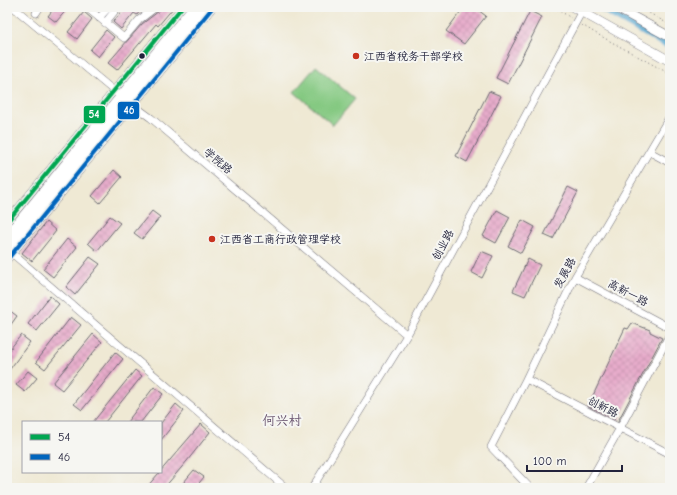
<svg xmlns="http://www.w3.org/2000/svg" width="677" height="495" font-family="'Comic Neue','LXGW WenKai TC',sans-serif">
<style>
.pitch{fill:#85c982;stroke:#54765e}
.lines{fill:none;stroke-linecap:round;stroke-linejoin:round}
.canal{stroke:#56a8d1;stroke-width:7}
.building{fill:url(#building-cross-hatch)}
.minor-casing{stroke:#6a6871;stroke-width:8}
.major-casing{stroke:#6a6871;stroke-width:10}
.path{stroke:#6a6871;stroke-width:1;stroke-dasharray:1 3;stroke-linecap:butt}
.minor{stroke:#fff;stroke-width:7}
.major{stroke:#fff;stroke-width:9}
.bus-1-casing{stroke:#f6f6f2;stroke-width:7}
.bus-2-casing{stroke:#f6f6f2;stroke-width:7}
.bus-1{stroke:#00a651;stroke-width:4}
.bus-2{stroke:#0065bd;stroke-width:4}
.bus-dot{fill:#22223b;stroke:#f6f6f2;stroke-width:1.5}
.poi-dot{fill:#c8321e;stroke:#f6f6f2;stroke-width:1.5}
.labels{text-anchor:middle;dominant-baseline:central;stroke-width:4;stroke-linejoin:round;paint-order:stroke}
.poi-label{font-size:11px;fill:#22223b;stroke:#f6f6f2;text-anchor:start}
.street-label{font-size:11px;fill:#22223b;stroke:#f6f6f2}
.quarter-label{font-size:13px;fill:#67526d;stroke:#f6f6f2}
.line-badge{stroke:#f6f6f2;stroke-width:1.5}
.badge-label{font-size:11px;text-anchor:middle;font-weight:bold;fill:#fff}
</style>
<defs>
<pattern id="building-cross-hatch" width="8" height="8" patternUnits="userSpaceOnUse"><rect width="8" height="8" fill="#e7accb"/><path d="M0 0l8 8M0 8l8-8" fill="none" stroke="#c694af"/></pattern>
</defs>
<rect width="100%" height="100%" fill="#f6f6f2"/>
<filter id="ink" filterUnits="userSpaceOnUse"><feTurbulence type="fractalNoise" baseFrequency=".025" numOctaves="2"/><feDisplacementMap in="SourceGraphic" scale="8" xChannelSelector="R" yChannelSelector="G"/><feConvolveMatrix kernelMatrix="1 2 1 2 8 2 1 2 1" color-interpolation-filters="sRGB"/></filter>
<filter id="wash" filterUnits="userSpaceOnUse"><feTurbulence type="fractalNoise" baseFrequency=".012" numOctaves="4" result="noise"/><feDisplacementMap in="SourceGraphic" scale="16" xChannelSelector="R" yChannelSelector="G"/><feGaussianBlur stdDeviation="0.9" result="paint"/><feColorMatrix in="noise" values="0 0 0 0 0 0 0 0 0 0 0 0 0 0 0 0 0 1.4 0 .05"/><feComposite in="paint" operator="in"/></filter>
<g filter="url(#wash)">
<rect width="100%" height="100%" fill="#efe9d4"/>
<path class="pitch" d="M 316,66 L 355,99 L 333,125 L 294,92 Z"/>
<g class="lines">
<path class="canal" d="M 599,7 L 670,47"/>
</g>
<g id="blocks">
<path class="building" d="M 55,7 L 69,7 L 56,22 L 48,16 Z
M 126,7 L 143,7 L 137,15 L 134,13 L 121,29 L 113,22 Z
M 161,7 L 174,7 L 158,26 L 156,24 L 117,70 L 108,63 L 142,24 L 159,11 Z
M 464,7 L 474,7 L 486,16 L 464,44 L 446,31 Z
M 530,11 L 542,17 L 508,84 L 496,78 Z
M 84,12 L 92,19 L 77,39 L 68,32 Z
M 106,30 L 114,37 L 98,57 L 90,50 Z
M 489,91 L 501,96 L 467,162 L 456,156 Z
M 114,170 L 122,177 L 100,203 L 92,196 Z
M 568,187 L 578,192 L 553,239 L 544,235 Z
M 497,210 L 510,217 L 496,243 L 483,236 Z
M 152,211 L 160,217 L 142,239 L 134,233 Z
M 110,216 L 120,223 L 97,251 L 88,243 Z
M 522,220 L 535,227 L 521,253 L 508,246 Z
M 46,222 L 56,231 L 32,261 L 22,253 Z
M 67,239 L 77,247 L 53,277 L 43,269 Z
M 481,251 L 493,256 L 482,278 L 471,272 Z
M 90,257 L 100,264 L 75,295 L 66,287 Z
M 528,259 L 540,265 L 525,296 L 513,291 Z
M 50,296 L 59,304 L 37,331 L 28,324 Z
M 9,310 L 17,316 L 7,330 L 7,313 Z
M 71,317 L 81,325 L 45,369 L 36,362 Z
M 632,323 L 650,330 L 650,332 L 662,338 L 618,421 L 588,406 L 625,328 L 628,329 Z
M 93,334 L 102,342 L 62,390 L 53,383 Z
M 21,335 L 30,342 L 7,373 L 7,353 Z
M 115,352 L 123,359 L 82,410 L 74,404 Z
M 135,370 L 142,376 L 105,422 L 93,422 Z
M 28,371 L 37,378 L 25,392 L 16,385 Z
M 154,387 L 163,394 L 141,422 L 127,422 Z
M 176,404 L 184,411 L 161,440 L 161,423 Z
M 201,424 L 210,432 L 187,461 L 164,488 L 146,488 Z
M 194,470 L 204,477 L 195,488 L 179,488 Z"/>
</g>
</g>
<g filter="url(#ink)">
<use href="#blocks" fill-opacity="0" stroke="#6a6871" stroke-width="1"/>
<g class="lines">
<g class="minor-casing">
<path id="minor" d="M 13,7 L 114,91 L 151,118 L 407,335
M 86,7 L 124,38 L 139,20 L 156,7
M 36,13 L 40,7
M 99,18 L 109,7
M 105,23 L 118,7
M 650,152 L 670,163
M 7,222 L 182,7
M 7,249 L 286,488
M 7,260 L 213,7
M 575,277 L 670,328
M 526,379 L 670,454
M 312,488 L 407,335 L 584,7
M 530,488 L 491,447 L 526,379 L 575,277 L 670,116
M 586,488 L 620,428 L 670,334"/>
</g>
<g class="major-casing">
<path id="major" d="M 573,7 L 670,61
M 615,7 L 670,37
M 7,236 L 193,7
M 7,248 L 203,7"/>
</g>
<path class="path" d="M 554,7 L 571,18
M 639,7 L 670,25
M 582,25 L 597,34 L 670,74"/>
<use href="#minor" class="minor"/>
<use href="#major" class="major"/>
<g class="bus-1-casing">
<path id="bus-1" d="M 7,222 L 182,7"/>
</g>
<g class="bus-2-casing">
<path id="bus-2" d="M 7,260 L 213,7"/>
</g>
<use href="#bus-1" class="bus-1"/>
<use href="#bus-2" class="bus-2"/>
</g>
</g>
<circle class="bus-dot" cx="142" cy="56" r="3.5"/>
<g class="poi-dot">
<circle cx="356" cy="56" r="4"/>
<circle cx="212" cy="239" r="4"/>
</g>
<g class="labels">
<g class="poi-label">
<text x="364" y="56">江西省税务干部学校</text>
<text x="220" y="239">江西省工商行政管理学校</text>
</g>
<g class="street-label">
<text transform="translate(218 161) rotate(40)">学院路</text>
<text transform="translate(443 245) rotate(-62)">创业路</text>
<text transform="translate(565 273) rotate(-62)">发展路</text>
<text transform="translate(628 293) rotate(28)">高新一路</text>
<text transform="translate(603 407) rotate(27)">创新路</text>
</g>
<g class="quarter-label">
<text x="282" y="420">何兴村</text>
</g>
</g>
<g class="line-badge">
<rect x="117" y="101" width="23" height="19" rx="4" fill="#0065bd"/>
<rect x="83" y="105" width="23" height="19" rx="4" fill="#00a651"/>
</g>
<g class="badge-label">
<text x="129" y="114">46</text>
<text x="94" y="118">54</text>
</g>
<rect width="677" height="495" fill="none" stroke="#f6f6f2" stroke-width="24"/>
<rect x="22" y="421" width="140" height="52" fill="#f6f6f2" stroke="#a1a1a9"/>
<rect x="30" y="434" width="20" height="6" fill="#00a651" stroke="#a1a1a9"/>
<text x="58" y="441" font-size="12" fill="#22223b">54</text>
<rect x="30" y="454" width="20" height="6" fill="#0065bd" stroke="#a1a1a9"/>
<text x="58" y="461" font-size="12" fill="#22223b">46</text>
<path d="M527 465v6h95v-6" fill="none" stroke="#22223b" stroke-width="2"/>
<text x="533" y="465" font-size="12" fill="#22223b" stroke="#f6f6f2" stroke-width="3" paint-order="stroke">100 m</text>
</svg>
